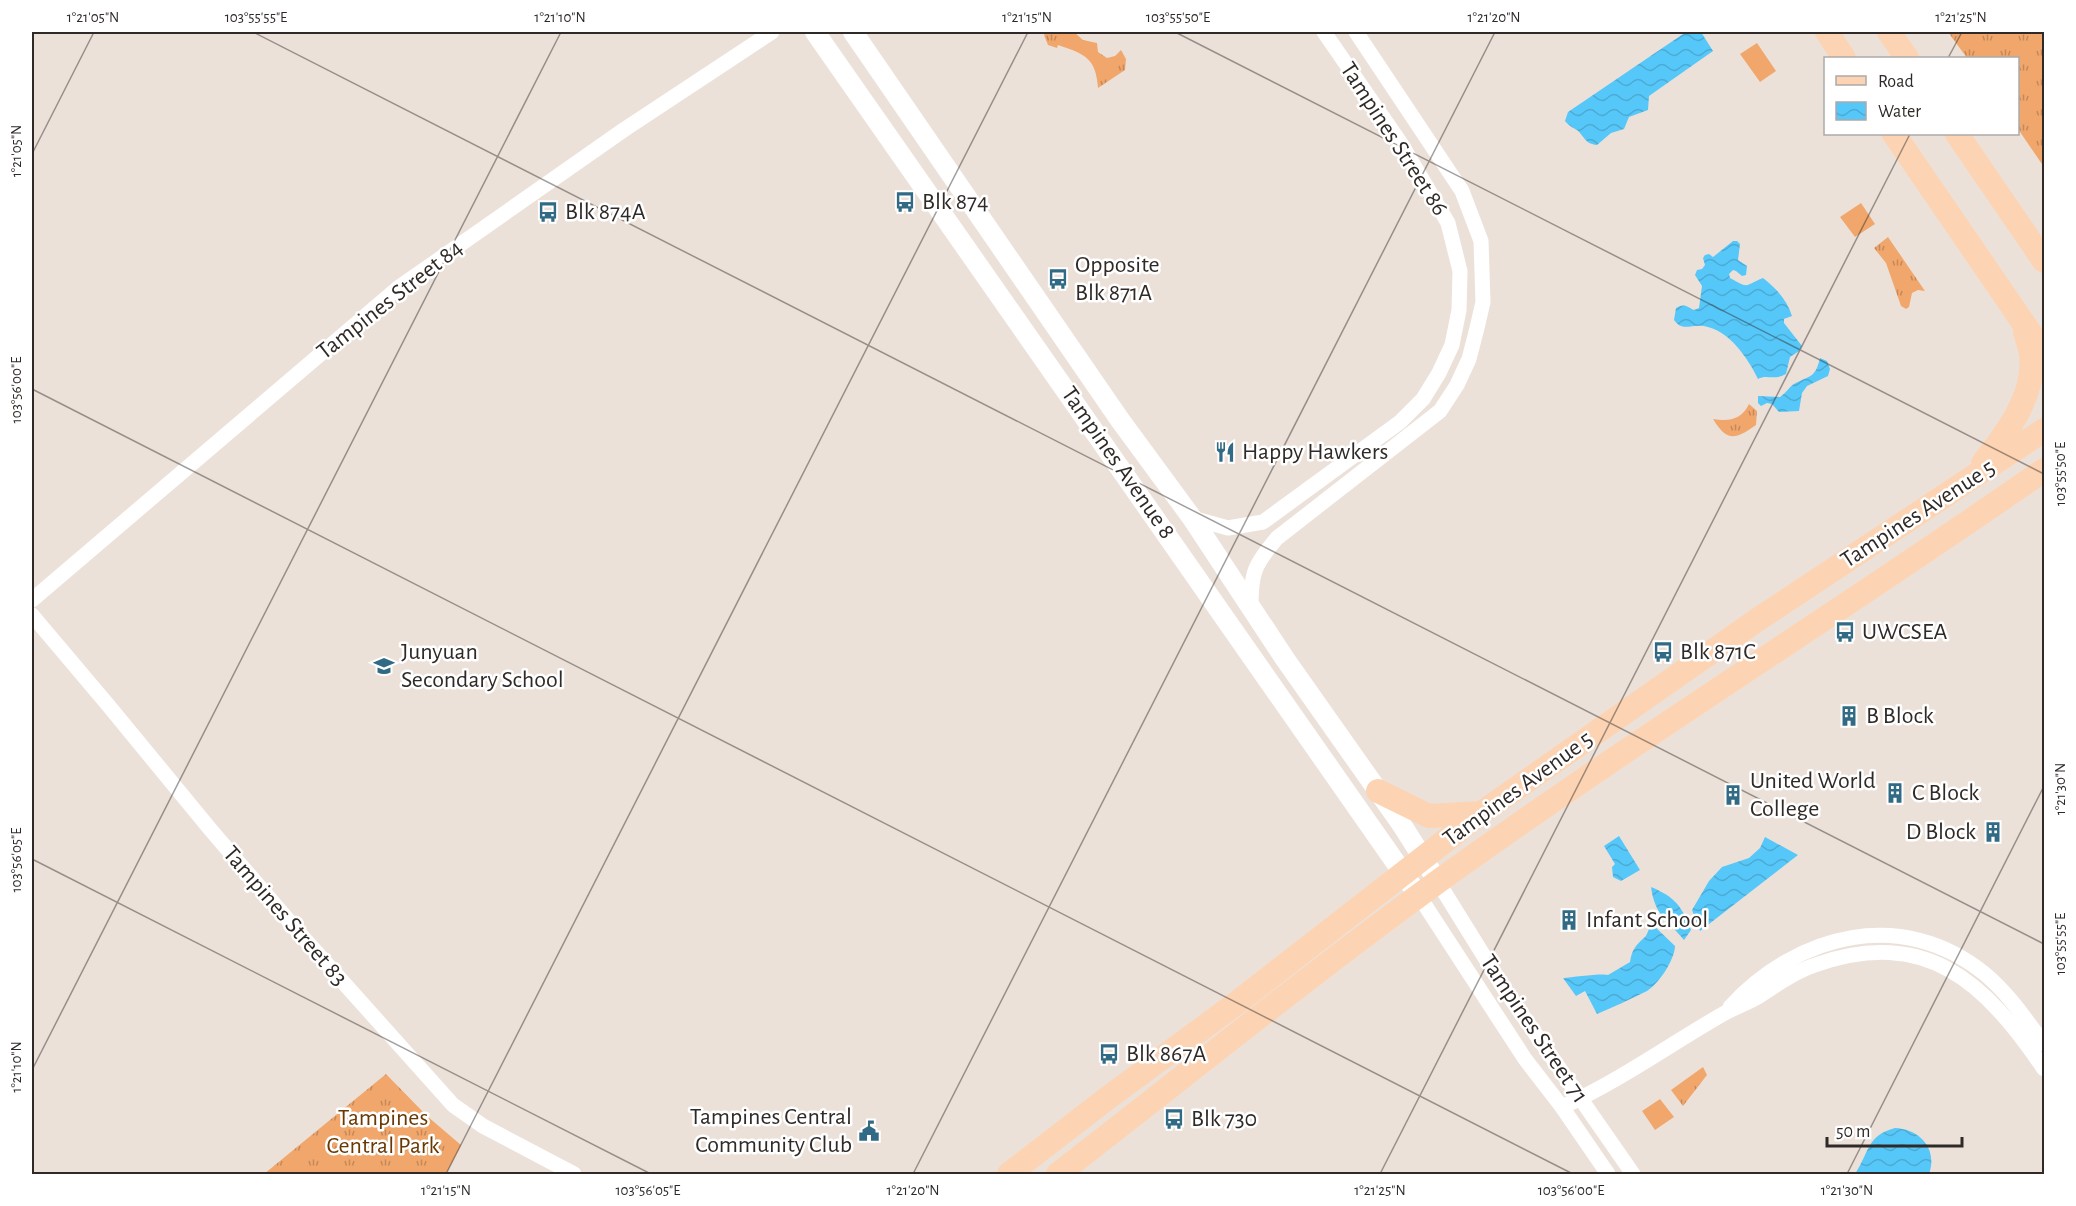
<svg xmlns="http://www.w3.org/2000/svg" width="2076" height="1206" font-family="'Alegreya Sans',sans-serif">
<style>
.grass{fill:url(#grass-tufts)}
.garden{fill:#f1a76c}
.water{fill:url(#water-waves)}
.lines{fill:none;stroke-linecap:round;stroke-linejoin:round}
.minor{stroke:#fff;stroke-width:15}
.tertiary{stroke:#fff;stroke-width:20}
.primary{stroke:#fdd4b3;stroke-width:24}
.ticks{fill:none;stroke:#2f2a27;stroke-width:1.5;stroke-opacity:0.45}
.labels{text-anchor:middle;dominant-baseline:central;stroke-width:5;stroke-linejoin:round;paint-order:stroke}
.street-label{font-size:24px;fill:#2f2a27;stroke:#fff}
.poi-label{font-size:24px;fill:#2f2a27;stroke:#fff;text-anchor:start}
.park-label{font-size:24px;fill:#6a3802;stroke:#fff}
.neatline{fill:none;stroke:#2f2a27;stroke-width:2}
.ticks-label{font-size:15px;text-anchor:middle;fill:#2f2a27}
</style>
<defs>
<pattern id="grass-tufts" width="24" height="20" patternUnits="userSpaceOnUse" patternTransform="scale(1.5)"><rect width="24" height="20" fill="#f1a76c"/><path d="M3 7l-1-3M5 7V3M7 7l1-3M15 17l-1-3M17 17v-4M19 17l1-3" fill="none" stroke="#c48859"/></pattern>
<pattern id="water-waves" width="16" height="10" patternUnits="userSpaceOnUse" patternTransform="scale(1.5)"><rect width="16" height="10" fill="#56c7f9"/><path d="M0 5q4-4 8 0t8 0" fill="none" stroke="#4babd5"/></pattern>
</defs>
<rect width="100%" height="100%" fill="#ece1d9"/>
<path class="grass" d="M 1046,32 L 1074,32 L 1083,40 L 1097,43 L 1098,52 L 1107,58 L 1115,56 L 1121,50 L 1126,59 L 1125,70 L 1098,88 C 1096,58 1085,54 1058,45 L 1057,48 L 1048,45 L 1044,35 Z
M 1948,32 L 2044,32 L 2044,167 L 2018,129 L 2018,58 L 1967,58 Z
M 1888,237 L 1925,291 L 1918,290 L 1912,293 L 1909,307 L 1906,309 L 1901,306 L 1886,263 L 1874,248 Z
M 1749,404 L 1757,411 L 1756,425 C 1735,440 1727,442 1713,419 C 1729,422 1742,419 1749,404 Z
M 1703,1067 L 1707,1075 L 1683,1106 L 1671,1090 Z
M 386,1074 L 427,1116 L 461,1145 L 446,1174 L 264,1174 Z"/>
<path class="garden" d="M 1757,43 L 1776,71 L 1760,82 L 1740,54 Z
M 1861,203 L 1875,224 L 1855,237 L 1840,217 Z
M 1660,1099 L 1674,1117 L 1655,1130 L 1642,1111 Z"/>
<path class="water" d="M 1686,32 L 1701,32 L 1713,51 L 1649,96 L 1648,110 L 1629,117 L 1624,129 L 1611,133 L 1597,145 C 1585,144 1585,137 1577,130 C 1572,127 1569,126 1565,121 L 1568,112 Z
M 1733,241 L 1737,241 L 1740,244 L 1738,260 L 1747,266 L 1746,275 L 1742,276 L 1736,271 L 1733,270 L 1729,274 L 1730,278 C 1750,289 1743,286 1763,278 C 1776,288 1787,300 1792,316 L 1784,319 L 1784,323 L 1802,346 L 1799,351 L 1790,357 L 1786,374 C 1773,381 1767,374 1758,379 C 1747,357 1730,331 1704,326 C 1691,324 1682,332 1674,320 L 1676,308 C 1684,303 1686,306 1694,310 L 1699,308 L 1702,286 L 1695,275 L 1697,270 L 1702,269 L 1705,265 L 1703,258 L 1705,255 L 1709,254 L 1713,257 Z
M 1820,358 L 1827,361 L 1830,369 L 1828,376 L 1807,386 L 1802,393 L 1799,411 L 1779,412 L 1772,404 L 1767,403 L 1761,406 L 1758,403 L 1758,396 L 1780,397 C 1786,393 1791,385 1794,384 C 1810,375 1815,379 1820,358 Z
M 1619,836 L 1640,870 L 1621,881 L 1613,877 L 1612,867 L 1615,864 L 1604,846 Z
M 1765,837 L 1798,855 L 1700,931 L 1692,910 L 1709,881 L 1722,867 L 1749,858 L 1760,848 Z
M 1651,887 C 1675,897 1682,906 1691,930 L 1684,940 C 1667,919 1655,916 1651,887 Z
M 1651,923 L 1675,946 C 1675,959 1658,986 1645,992 C 1629,1000 1613,1007 1597,1014 L 1585,991 L 1576,996 L 1563,978 C 1573,977 1603,973 1608,975 L 1630,962 C 1632,949 1636,945 1645,937 C 1648,934 1649,927 1651,923 Z
M 1895,1128 C 1920,1129 1938,1149 1929,1174 L 1855,1174 C 1869,1153 1867,1135 1895,1128 Z"/>
<g class="lines">
<path class="minor" d="M 1192,518 L 1228,528 L 1263,522 L 1400,422 L 1423,399 L 1439,373 L 1452,345 L 1459,310 L 1460,271 L 1448,223 L 1402,145 L 1324,32
M 32,600 L 398,288 L 625,129 L 772,32
M 1251,607 C 1251,573 1254,565 1277,538 L 1440,411 L 1457,385 L 1469,359 L 1477,328 L 1483,302 L 1481,241 L 1462,191 L 1356,32
M 32,615 L 108,705 L 210,829 L 300,934 L 453,1105 L 483,1126 L 574,1174
M 1438,882 L 1505,990 L 1633,1174
M 1419,896 L 1525,1059 L 1562,1107 L 1608,1174
M 1730,1007 C 1798,933 1903,907 1985,974 C 2009,994 2026,1020 2044,1044
M 1562,1107 C 1619,1081 1669,1045 1723,1014 C 1734,1008 1745,1004 1756,998 C 1775,986 1794,972 1815,965 C 1926,926 1985,982 2044,1069"/>
<path class="tertiary" d="M 815,32 L 1419,896
M 853,32 L 1120,420 L 1192,518 L 1285,659 L 1402,825 L 1438,882"/>
<path class="primary" d="M 1827,32 L 1844,58
M 1889,32 L 1907,58
M 1894,134 L 2044,353
M 1957,134 L 2044,261
M 1983,463 C 2006,434 2036,395 2031,355 C 2030,347 2027,339 2025,332
M 1378,791 L 1429,816 L 1481,813
M 1009,1174 L 1109,1097 L 1234,1005 L 1481,813 L 1757,620 L 2044,430
M 1058,1174 C 1189,1073 1319,967 1454,870 C 1647,732 1849,606 2044,470"/>
</g>
<path class="ticks" d="M 253,32 L 2044,944M 1175,32 L 2044,474M 1948,58 L 1962,32M 32,154 L 94,32M 32,389 L 1573,1174M 32,859 L 651,1174M 32,1070 L 561,32M 446,1174 L 1028,32M 913,1174 L 1495,32M 1380,1174 L 1910,134M 1847,1174 L 2044,786"/>
<defs>
<g id="bus-bare" transform="scale(1.62)"><path d="M-5-6H5V4H4V6H2V4H-2V6H-4V4H-5ZM-3.5-4V0h7V-4ZM-3.5 1.2v1.5H-2V1.2ZM2 1.2v1.5H3.5V1.2Z" fill="#316a84" stroke="#fff" stroke-width="2.5" paint-order="stroke"/></g>
<g id="restaurant-bare" transform="scale(1.62)"><path d="M-5-6h1v4h1v-4h1v4h1v-4h1v5L-1.5 .5V6h-2V.5L-5-1ZM5-6V6H3V1.5H1.5Q1.5-4 5-6Z" fill="#316a84" stroke="#fff" stroke-width="2.5" paint-order="stroke"/></g>
<g id="school-bare" transform="scale(1.62)"><path d="M0-5L7-2L0 1L-7-2ZM-4 1L0 2.5L4 1V4Q0 6-4 4Z" fill="#316a84" stroke="#fff" stroke-width="2.5" paint-order="stroke"/></g>
<g id="building-bare" transform="scale(1.62)"><path d="M-4-6H4V6H1V3H-1V6H-4ZM-2.5-4.3h1.7v1.8h-1.7ZM.8-4.3h1.7v1.8H.8ZM-2.5-1h1.7V.8h-1.7ZM.8-1h1.7V.8H.8Z" fill="#316a84" stroke="#fff" stroke-width="2.5" paint-order="stroke"/></g>
<g id="civic-bare" transform="scale(1.62)"><path d="M-.6-6.5H3V-4.5H.6V-3L4-1V1h2V6H-6V1h2V-1L-.6-3ZM-1.2 2.5V6h2.4V2.5Z" fill="#316a84" stroke="#fff" stroke-width="2.5" paint-order="stroke"/></g>
</defs>
<g fill-rule="evenodd">
<use href="#bus-bare" x="905" y="202"/>
<use href="#bus-bare" x="548" y="212"/>
<use href="#bus-bare" x="1058" y="279"/>
<use href="#restaurant-bare" x="1225" y="452"/>
<use href="#bus-bare" x="1845" y="632"/>
<use href="#bus-bare" x="1663" y="652"/>
<use href="#school-bare" x="384" y="666"/>
<use href="#building-bare" x="1849" y="716"/>
<use href="#building-bare" x="1895" y="793"/>
<use href="#building-bare" x="1733" y="795"/>
<use href="#building-bare" x="1993" y="832"/>
<use href="#building-bare" x="1569" y="920"/>
<use href="#bus-bare" x="1109" y="1054"/>
<use href="#bus-bare" x="1174" y="1119"/>
<use href="#civic-bare" x="869" y="1131"/>
</g>
<g class="labels">
<g class="street-label">
<text transform="translate(1394 139) rotate(57)">Tampines Street 86</text>
<text transform="translate(390 300) rotate(-38)">Tampines Street 84</text>
<text transform="translate(1118 463) rotate(55)">Tampines Avenue 8</text>
<text transform="translate(1918 514) rotate(-33)">Tampines Avenue 5</text>
<text transform="translate(1518 789) rotate(-36)">Tampines Avenue 5</text>
<text transform="translate(285 916) rotate(49)">Tampines Street 83</text>
<text transform="translate(1534 1029) rotate(56)">Tampines Street 71</text>
</g>
<g class="poi-label">
<text x="922" y="202">Blk 874</text>
<text x="565" y="212">Blk 874A</text>
<text x="1075" y="265">Opposite<tspan x="1075" dy="28">Blk 871A</tspan></text>
<text x="1242" y="452">Happy Hawkers</text>
<text x="1862" y="632">UWCSEA</text>
<text x="401" y="652">Junyuan<tspan x="401" dy="28">Secondary School</tspan></text>
<text x="1680" y="652">Blk 871C</text>
<text x="1866" y="716">B Block</text>
<text x="1750" y="781">United World<tspan x="1750" dy="28">College</tspan></text>
<text x="1912" y="793">C Block</text>
<text x="1976" y="832" text-anchor="end">D Block</text>
<text x="1586" y="920">Infant School</text>
<text x="1126" y="1054">Blk 867A</text>
<text x="852" y="1117" text-anchor="end">Tampines Central<tspan x="852" dy="28">Community Club</tspan></text>
<text x="1191" y="1119">Blk 730</text>
</g>
<g class="park-label">
<text x="383" y="1118">Tampines<tspan x="383" dy="28">Central Park</tspan></text>
</g>
</g>
<rect width="2076" height="1206" fill="none" stroke="#ffffff" stroke-width="66"/>
<rect x="1824" y="57" width="195" height="78" fill="#ffffff" stroke="#acaaa9" stroke-width="1.5"/>
<rect x="1836" y="76" width="30" height="9" fill="#fdd4b3" stroke="#acaaa9" stroke-width="1.5"/>
<text x="1878" y="87" font-size="18" fill="#2f2a27">Road</text>
<rect x="1836" y="102" width="30" height="18" fill="url(#water-waves)" stroke="#acaaa9" stroke-width="1.5"/>
<text x="1878" y="117" font-size="18" fill="#2f2a27">Water</text>
<path d="M1827 1137v9h135v-9" fill="none" stroke="#2f2a27" stroke-width="3"/>
<text x="1836" y="1137" font-size="18" fill="#2f2a27" stroke="#ffffff" stroke-width="4.5" paint-order="stroke">50 m</text>
<rect x="33" y="33" width="2010" height="1140" class="neatline"/>
<g class="ticks-label">
<text x="93" y="22">1°21'05"N</text>
<text x="256" y="22">103°55'55"E</text>
<text x="560" y="22">1°21'10"N</text>
<text x="1027" y="22">1°21'15"N</text>
<text x="1178" y="22">103°55'50"E</text>
<text x="1494" y="22">1°21'20"N</text>
<text x="1961" y="22">1°21'25"N</text>
<text transform="translate(16 151) rotate(-90)" y="5">1°21'05"N</text>
<text transform="translate(16 390) rotate(-90)" y="5">103°56'00"E</text>
<text transform="translate(2060 474) rotate(-90)" y="5">103°55'50"E</text>
<text transform="translate(2060 789) rotate(-90)" y="5">1°21'30"N</text>
<text transform="translate(16 860) rotate(-90)" y="5">103°56'05"E</text>
<text transform="translate(2060 944) rotate(-90)" y="5">103°55'55"E</text>
<text transform="translate(16 1067) rotate(-90)" y="5">1°21'10"N</text>
<text x="446" y="1195">1°21'15"N</text>
<text x="648" y="1195">103°56'05"E</text>
<text x="913" y="1195">1°21'20"N</text>
<text x="1380" y="1195">1°21'25"N</text>
<text x="1571" y="1195">103°56'00"E</text>
<text x="1847" y="1195">1°21'30"N</text>
</g>
</svg>
